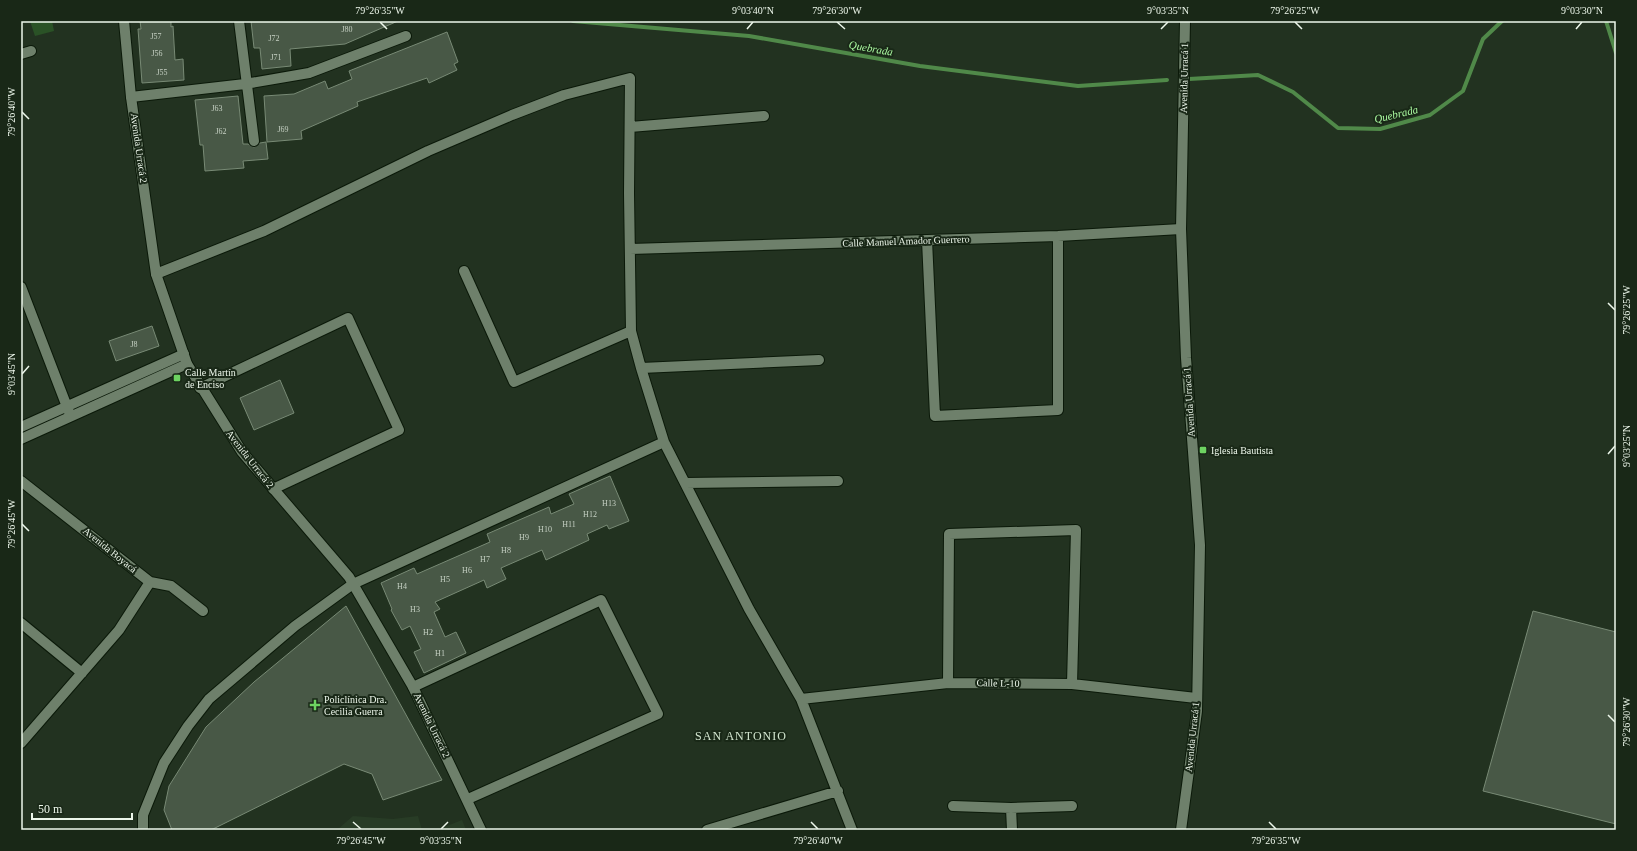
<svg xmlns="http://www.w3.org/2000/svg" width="1637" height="851" font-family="Georgia,serif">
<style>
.built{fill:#283c26}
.green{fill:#2a5226}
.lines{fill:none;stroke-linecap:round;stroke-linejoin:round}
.stream{stroke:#508949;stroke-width:4}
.building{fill:#485846;stroke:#788a75}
.minor-casing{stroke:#0b1909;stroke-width:12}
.tertiary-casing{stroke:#0b1909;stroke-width:12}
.minor{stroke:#6e806b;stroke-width:10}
.tertiary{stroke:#6e806b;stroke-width:10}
.ticks{fill:none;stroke:#edf7eb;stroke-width:1.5}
.poi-dot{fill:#6dd361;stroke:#192817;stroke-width:1.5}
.labels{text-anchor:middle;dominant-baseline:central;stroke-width:4;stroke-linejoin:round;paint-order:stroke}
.number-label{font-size:8px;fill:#c4cfc2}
.street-label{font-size:10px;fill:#edf7eb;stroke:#192817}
.poi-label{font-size:10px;fill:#edf7eb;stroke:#192817;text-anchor:start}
.water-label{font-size:11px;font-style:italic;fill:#aaf9a0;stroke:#192817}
.quarter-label{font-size:12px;letter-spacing:1px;fill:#d2e5cf;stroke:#192817}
.neatline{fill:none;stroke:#edf7eb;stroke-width:1.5}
.ticks-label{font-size:10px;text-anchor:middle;fill:#edf7eb}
</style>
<rect width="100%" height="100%" fill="#223220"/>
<path class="built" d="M 353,816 L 393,819 L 418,816 L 422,830 L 337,830 Z
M 462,820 L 466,830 L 433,830 L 447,826 Z"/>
<path class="green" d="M 30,21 L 52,21 L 54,31 L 35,36 Z"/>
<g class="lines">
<path class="stream" d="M 573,21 L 749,36 L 920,66 L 1078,86 L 1167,80
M 1606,21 L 1616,53
M 1189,79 L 1258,75 L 1293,92 L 1338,128 L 1380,129 L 1430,115 L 1463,91 L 1483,39 L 1502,21"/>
</g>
<path class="building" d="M 140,21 L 171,21 L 171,27 L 173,26 L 175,60 L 183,59 L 184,80 L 142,83 L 138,29 L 141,29 Z
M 251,21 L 293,22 L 398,21 L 345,44 L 290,49 L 291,66 L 262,69 L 260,48 L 254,48 Z
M 447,32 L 458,62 L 454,64 L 457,70 L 429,83 L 427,78 L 357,102 L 358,106 L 301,131 L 302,139 L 267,142 L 264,96 L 294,94 L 325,81 L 328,89 L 352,79 L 349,71 Z
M 238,96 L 243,144 L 248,144 L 254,147 L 260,143 L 266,142 L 268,159 L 243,161 L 244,168 L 205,171 L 203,145 L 200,145 L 195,100 Z
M 152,326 L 159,346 L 116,361 L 109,341 Z
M 280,380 L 294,413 L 254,430 L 240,398 Z
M 610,476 L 629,521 L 609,529 L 607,525 L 587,534 L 589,540 L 546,560 L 542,550 L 501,568 L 506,579 L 487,588 L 484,580 L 435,602 L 440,609 L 434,612 L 445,637 L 456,632 L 466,653 L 424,673 L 414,652 L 421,649 L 410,626 L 402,630 L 391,610 L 392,609 L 381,583 L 414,568 L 417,574 L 490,542 L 487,534 L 549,507 L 551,514 L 574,504 L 569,494 Z
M 346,606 L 442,780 L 383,800 L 372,774 L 344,764 L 211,830 L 172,830 L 164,810 L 169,786 L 206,727 L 254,682 Z
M 1533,611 L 1616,632 L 1616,824 L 1483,791 Z"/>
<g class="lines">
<g class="minor-casing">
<path id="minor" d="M 239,21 L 254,141
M 21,54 L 31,51
M 131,97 L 245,84 L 309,73 L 406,36
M 630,127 L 764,116
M 927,240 L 935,416 L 1058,410 L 1058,236
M 630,249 L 1058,236 L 1181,229
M 464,271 L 514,382 L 631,331
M 156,274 L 264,231 L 428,151 L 512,115 L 564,95 L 630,78 L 629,193 L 631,331 L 641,368 L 664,442 L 749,609 L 801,699 L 852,830
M 21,287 L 69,412
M 641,368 L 819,360
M 200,388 L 348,318 L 399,430 L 273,489
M 21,427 L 184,354
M 21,439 L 187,364
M 21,481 L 150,582 L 171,586 L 203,611
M 685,483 L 838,481
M 21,623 L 82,673
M 948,683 L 949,534 L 1076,530 L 1072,684
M 413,687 L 601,600 L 658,714 L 468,799
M 801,699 L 948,683 L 1072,684 L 1196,698
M 21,743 L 119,630 L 150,582
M 953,806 L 1011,808 L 1072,806
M 1011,808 L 1012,830
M 143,830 L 143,815 L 164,763 L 188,726 L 209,699 L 295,626 L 353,584 L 664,442
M 707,830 L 838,791"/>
</g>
<g class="tertiary-casing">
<path id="tertiary" d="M 124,21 L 131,97 L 156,274 L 187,364 L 242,452 L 349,577 L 413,687 L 481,830
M 1181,830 L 1197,711 L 1200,545 L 1186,358 L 1181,229 L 1185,21"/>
</g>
<use href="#minor" class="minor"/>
<use href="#tertiary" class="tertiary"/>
</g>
<path class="ticks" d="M 380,22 L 387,29M 837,22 L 845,29M 1295,22 L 1302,29M 747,29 L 753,22M 1161,29 L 1168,22M 1576,29 L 1582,22M 22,112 L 29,119M 1608,303 L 1615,310M 22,374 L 29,366M 1608,454 L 1615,446M 22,524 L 29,531M 1608,715 L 1615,722M 353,822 L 361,829M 811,822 L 818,829M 1269,822 L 1276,829M 441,829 L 448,822"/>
<g class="poi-dot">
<rect x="173" y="374" width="8" height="8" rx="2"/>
<rect x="1199" y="446" width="8" height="8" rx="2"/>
<path d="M313 699h4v4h4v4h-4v4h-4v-4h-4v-4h4z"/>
</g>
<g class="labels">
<g class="number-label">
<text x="347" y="29">J80</text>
<text x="156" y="36">J57</text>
<text x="274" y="38">J72</text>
<text x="157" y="53">J56</text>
<text x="276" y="57">J71</text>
<text x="162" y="72">J55</text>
<text x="217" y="108">J63</text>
<text x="283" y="129">J69</text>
<text x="221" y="131">J62</text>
<text x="134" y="344">J8</text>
<text x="609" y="503">H13</text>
<text x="590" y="514">H12</text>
<text x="569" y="524">H11</text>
<text x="545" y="529">H10</text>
<text x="524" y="537">H9</text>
<text x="506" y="550">H8</text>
<text x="485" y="559">H7</text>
<text x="467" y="570">H6</text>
<text x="445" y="579">H5</text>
<text x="402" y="586">H4</text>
<text x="415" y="609">H3</text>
<text x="428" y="632">H2</text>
<text x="440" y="653">H1</text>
</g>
<g class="street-label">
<text transform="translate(1184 78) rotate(-89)">Avenida Urracá 1</text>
<text transform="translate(139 148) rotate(82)">Avenida Urracá 2</text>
<text transform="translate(906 241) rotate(-2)">Calle Manuel Amador Guerrero</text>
<text transform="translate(1189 402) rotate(-94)">Avenida Urracá 1</text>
<text transform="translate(250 459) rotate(52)">Avenida Urracá 2</text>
<text transform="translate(110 550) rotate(39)">Avenida Boyacá</text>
<text transform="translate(998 683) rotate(1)">Calle L-10</text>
<text transform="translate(432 725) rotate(64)">Avenida Urracá 2</text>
<text transform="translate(1192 737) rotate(-84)">Avenida Urracá 1</text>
</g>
<g class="poi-label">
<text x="185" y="372">Calle Martín<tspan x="185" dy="12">de Enciso</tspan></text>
<text x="1211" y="450">Iglesia Bautista</text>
<text x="324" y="699">Policlínica Dra.<tspan x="324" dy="12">Cecilia Guerra</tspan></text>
</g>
<g class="water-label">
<text transform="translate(871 48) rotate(10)">Quebrada</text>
<text transform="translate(1396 114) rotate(-13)">Quebrada</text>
</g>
<g class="quarter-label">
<text x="741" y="736">SAN ANTONIO</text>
</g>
</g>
<rect width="1637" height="851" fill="none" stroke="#192817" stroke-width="44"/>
<path d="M32 813v6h100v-6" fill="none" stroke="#edf7eb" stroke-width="2"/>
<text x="38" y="813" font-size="12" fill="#edf7eb" stroke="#192817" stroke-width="3" paint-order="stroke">50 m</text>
<rect x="22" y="22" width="1593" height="807" class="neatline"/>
<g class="ticks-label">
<text x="380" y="14">79°26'35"W</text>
<text x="753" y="14">9°03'40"N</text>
<text x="837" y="14">79°26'30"W</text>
<text x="1168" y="14">9°03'35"N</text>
<text x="1295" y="14">79°26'25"W</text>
<text x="1582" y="14">9°03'30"N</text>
<text transform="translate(11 112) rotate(-90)" y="4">79°26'40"W</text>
<text transform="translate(1626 310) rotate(-90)" y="4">79°26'25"W</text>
<text transform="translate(11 374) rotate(-90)" y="4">9°03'45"N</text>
<text transform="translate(1626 446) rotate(-90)" y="4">9°03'25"N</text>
<text transform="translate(11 524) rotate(-90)" y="4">79°26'45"W</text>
<text transform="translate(1626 722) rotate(-90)" y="4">79°26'30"W</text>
<text x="361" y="844">79°26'45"W</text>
<text x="441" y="844">9°03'35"N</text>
<text x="818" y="844">79°26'40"W</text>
<text x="1276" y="844">79°26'35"W</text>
</g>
</svg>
